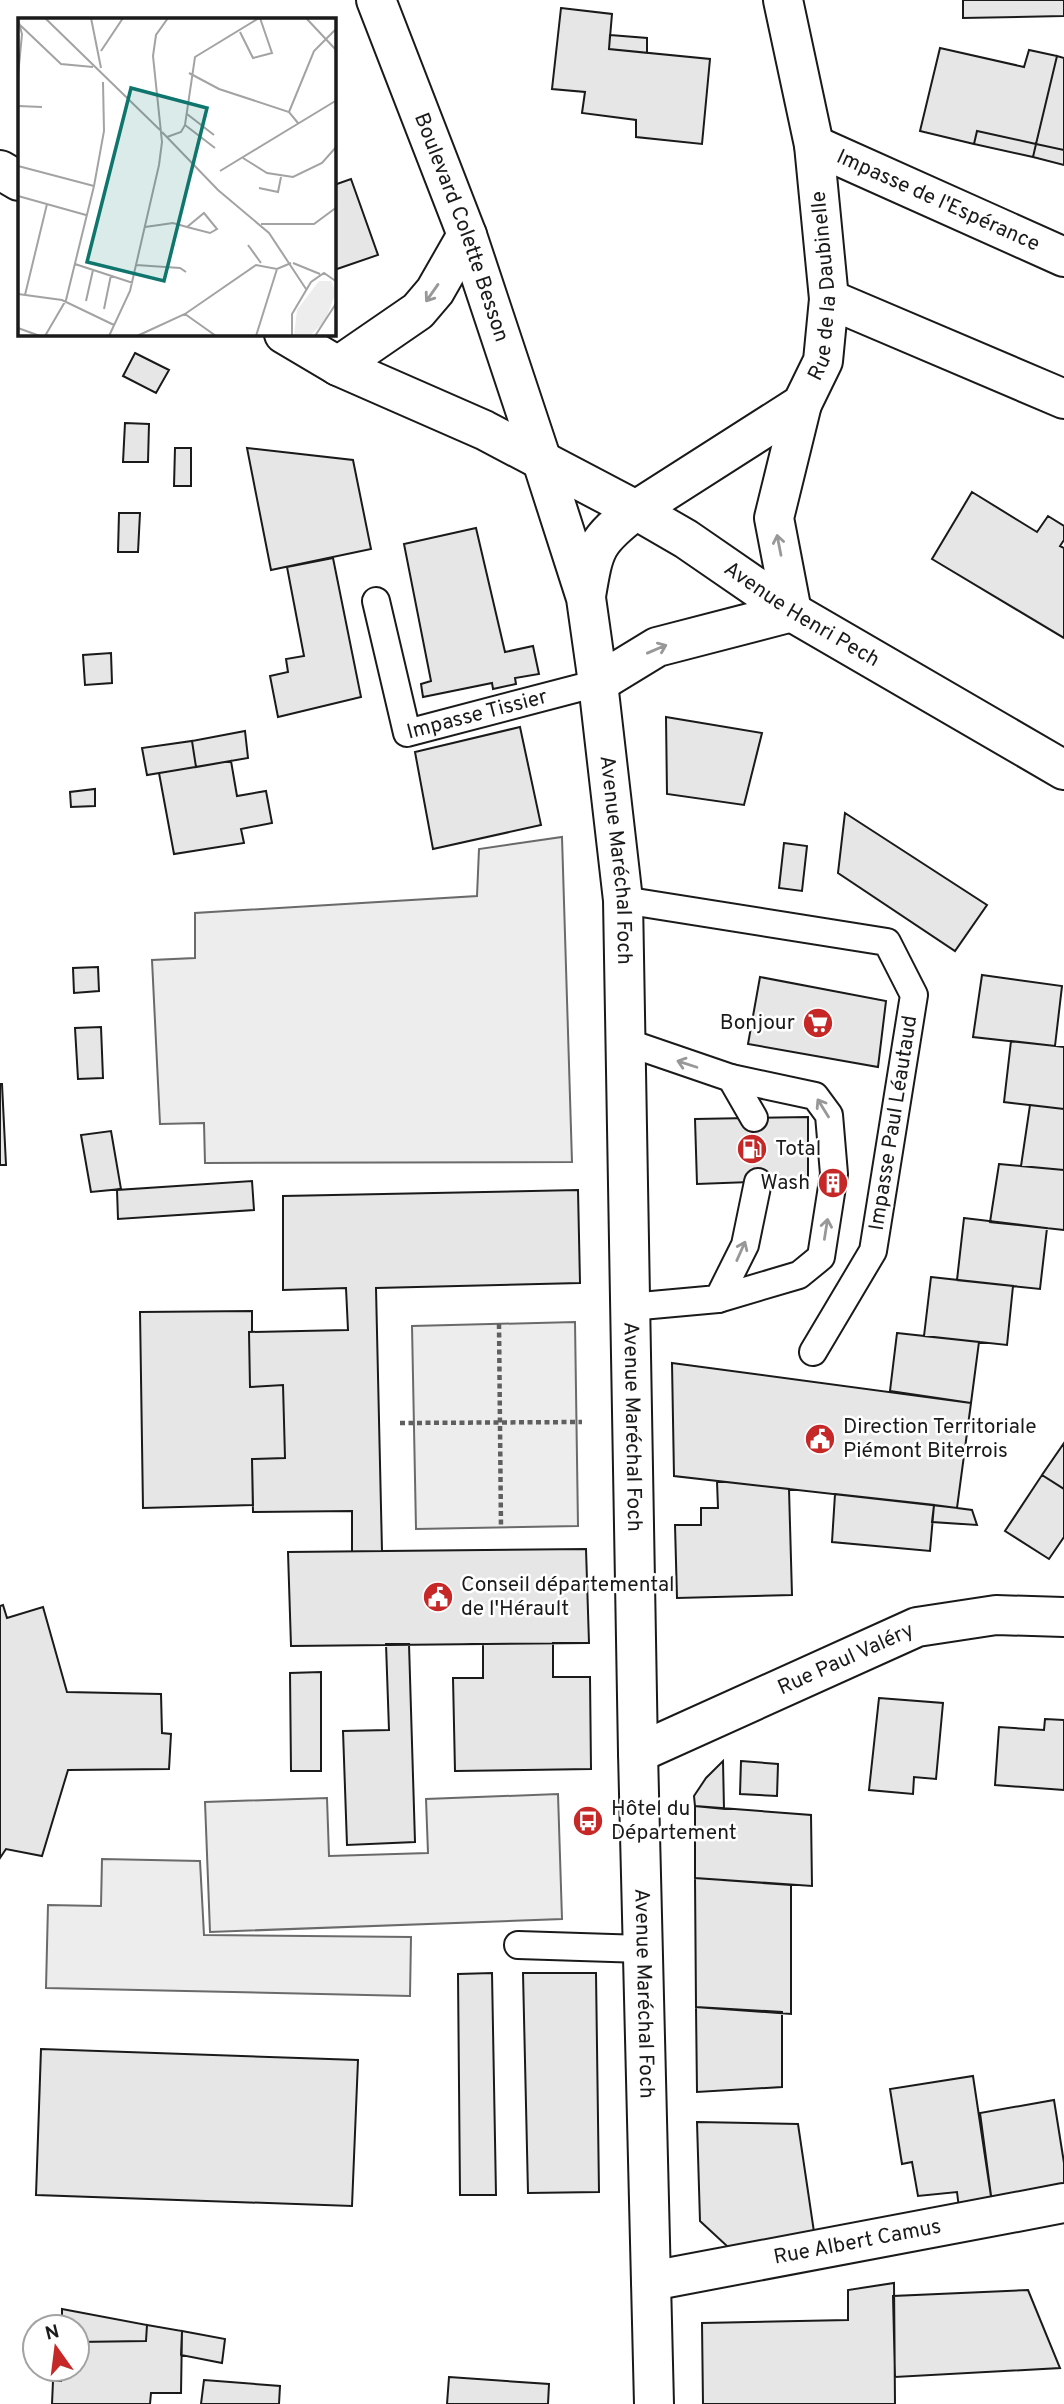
<svg xmlns="http://www.w3.org/2000/svg" width="1064" height="2404" font-family="Overpass,sans-serif">
<style>
.built{fill:#ededed;stroke:#6a6a6a;stroke-width:2}
.building{fill:#e6e6e6;stroke:#1a1a1a;stroke-width:2}
.lines{fill:none;stroke-linecap:round;stroke-linejoin:round}
.lane-casing{stroke:#1a1a1a;stroke-width:30}
.street-casing{stroke:#1a1a1a;stroke-width:42}
.secondary-casing{stroke:#1a1a1a;stroke-width:42}
.path{stroke:#5f5f5f;stroke-width:4.5;stroke-dasharray:5 3.5;stroke-linecap:butt}
.lane{stroke:#fff;stroke-width:26}
.street{stroke:#fff;stroke-width:38}
.secondary{stroke:#fff;stroke-width:38}
.oneway{stroke:#989898}
.labels{text-anchor:middle;dominant-baseline:central;stroke-width:5;stroke-linejoin:round;paint-order:stroke}
.street-label{font-size:21px;fill:#1a1a1a;stroke:#fff}
.poi-label{font-size:21px;fill:#1a1a1a;stroke:#fff;text-anchor:start}
.inset-road{fill:none;stroke:#a3a3a3;stroke-width:2}
.view{fill:#0f766e;fill-opacity:0.15;stroke:#0f766e;stroke-width:3.5}
.inset-edge{fill:none;stroke:#1a1a1a;stroke-width:3.5}
</style>
<rect width="100%" height="100%" fill="#fff"/>
<path class="built" d="M 562,837 L 572,1162 L 205,1163 L 204,1123 L 160,1124 L 152,960 L 195,958 L 195,913 L 477,896 L 479,849 Z
M 575,1322 L 578,1526 L 416,1529 L 412,1326 Z
M 558,1794 L 562,1919 L 210,1932 L 205,1802 L 327,1798 L 329,1856 L 428,1853 L 426,1799 Z
M 102,1859 L 200,1861 L 204,1935 L 411,1937 L 410,1996 L 46,1988 L 48,1905 L 101,1906 Z"/>
<path class="building" d="M 963,0 L 1064,0 L 1064,16 L 963,18 Z
M 561,8 L 612,14 L 609,49 L 710,59 L 702,144 L 636,137 L 636,120 L 582,113 L 585,92 L 552,89 Z
M 610,35 L 647,38 L 647,53 L 609,49 Z
M 940,48 L 1024,67 L 1029,50 L 1057,56 L 1036,144 L 977,131 L 974,144 L 920,131 Z
M 1057,56 L 1064,58 L 1064,150 L 1036,144 Z
M 977,131 L 1036,144 L 1033,157 L 974,144 Z
M 1036,144 L 1064,150 L 1064,165 L 1033,157 Z
M 351,179 L 378,255 L 334,270 L 334,185 Z
M 135,353 L 169,370 L 156,393 L 123,376 Z
M 125,423 L 149,424 L 148,462 L 123,462 Z
M 175,448 L 191,448 L 191,486 L 174,486 Z
M 247,448 L 353,460 L 371,549 L 271,570 Z
M 972,492 L 1037,532 L 1048,516 L 1064,526 L 1064,540 L 1060,546 L 1064,548 L 1064,638 L 932,559 Z
M 119,513 L 140,513 L 138,552 L 118,552 Z
M 476,528 L 505,652 L 533,646 L 539,674 L 515,678 L 516,684 L 493,689 L 492,683 L 423,697 L 421,684 L 431,681 L 404,544 Z
M 333,558 L 361,697 L 278,717 L 270,676 L 288,672 L 286,659 L 304,656 L 287,567 Z
M 111,653 L 112,683 L 85,685 L 83,655 Z
M 666,717 L 762,733 L 744,805 L 667,794 Z
M 520,727 L 541,825 L 433,849 L 415,752 Z
M 245,731 L 248,758 L 196,767 L 192,741 Z
M 192,741 L 196,767 L 147,775 L 142,748 Z
M 231,761 L 237,796 L 266,791 L 272,823 L 241,829 L 244,843 L 174,854 L 159,773 Z
M 95,789 L 95,806 L 71,807 L 70,792 Z
M 845,813 L 987,905 L 955,951 L 838,873 Z
M 784,843 L 807,846 L 802,891 L 779,888 Z
M 98,967 L 99,991 L 74,993 L 73,968 Z
M 982,975 L 1062,986 L 1055,1046 L 973,1037 Z
M 760,977 L 886,1001 L 878,1067 L 748,1044 Z
M 101,1027 L 103,1078 L 78,1079 L 75,1028 Z
M 1011,1041 L 1064,1047 L 1064,1109 L 1004,1102 Z
M 0,1084 L 2,1084 L 6,1165 L 0,1165 Z
M 1030,1105 L 1064,1109 L 1064,1170 L 1021,1166 Z
M 808,1117 L 808,1180 L 697,1184 L 695,1119 Z
M 111,1131 L 121,1189 L 91,1192 L 81,1135 Z
M 999,1164 L 1064,1170 L 1064,1230 L 990,1222 Z
M 252,1181 L 254,1210 L 118,1219 L 117,1190 Z
M 578,1190 L 580,1283 L 376,1288 L 382,1551 L 586,1549 L 589,1643 L 553,1643 L 553,1677 L 590,1677 L 591,1769 L 455,1771 L 453,1678 L 483,1678 L 483,1644 L 291,1646 L 288,1552 L 352,1552 L 352,1511 L 253,1512 L 252,1459 L 285,1458 L 283,1385 L 250,1387 L 249,1332 L 348,1330 L 346,1288 L 283,1290 L 283,1196 Z
M 964,1218 L 1047,1228 L 1040,1289 L 957,1280 Z
M 931,1277 L 1013,1286 L 1007,1345 L 924,1336 Z
M 252,1311 L 252,1332 L 249,1332 L 250,1387 L 283,1385 L 285,1458 L 252,1459 L 253,1505 L 143,1508 L 140,1312 Z
M 897,1333 L 979,1342 L 971,1403 L 890,1391 Z
M 672,1363 L 971,1403 L 957,1508 L 674,1476 Z
M 1064,1443 L 1064,1489 L 1042,1475 Z
M 1042,1475 L 1064,1489 L 1064,1537 L 1049,1559 L 1005,1531 Z
M 717,1481 L 789,1489 L 792,1595 L 677,1598 L 675,1525 L 701,1525 L 701,1508 L 718,1508 Z
M 835,1494 L 934,1505 L 930,1551 L 832,1542 Z
M 934,1505 L 972,1510 L 977,1525 L 932,1522 Z
M 586,1549 L 589,1643 L 291,1646 L 288,1552 Z
M 3,1605 L 7,1618 L 43,1607 L 67,1692 L 161,1694 L 162,1733 L 171,1734 L 169,1769 L 68,1770 L 42,1856 L 6,1849 L 0,1858 L 0,1606 Z
M 386,1644 L 409,1644 L 415,1842 L 347,1845 L 343,1731 L 389,1730 Z
M 321,1672 L 321,1771 L 291,1771 L 290,1673 Z
M 879,1698 L 943,1703 L 936,1779 L 914,1777 L 913,1794 L 869,1790 Z
M 1045,1719 L 1064,1720 L 1064,1790 L 995,1785 L 999,1727 L 1044,1730 Z
M 723,1761 L 724,1809 L 695,1806 L 694,1796 L 706,1778 Z
M 741,1761 L 778,1764 L 777,1796 L 740,1794 Z
M 695,1806 L 811,1815 L 812,1886 L 695,1878 Z
M 695,1878 L 791,1885 L 791,2014 L 696,2007 Z
M 492,1973 L 496,2195 L 460,2195 L 458,1974 Z
M 523,1973 L 596,1973 L 599,2192 L 528,2193 Z
M 696,2007 L 782,2012 L 782,2087 L 697,2092 Z
M 41,2049 L 358,2060 L 352,2206 L 36,2195 Z
M 973,2076 L 992,2203 L 959,2208 L 957,2192 L 918,2196 L 912,2162 L 902,2164 L 890,2089 Z
M 1054,2100 L 1064,2163 L 1064,2190 L 992,2203 L 980,2113 Z
M 697,2122 L 798,2124 L 814,2232 L 728,2247 L 700,2221 Z
M 894,2283 L 895,2404 L 703,2404 L 702,2323 L 848,2320 L 848,2290 Z
M 1028,2290 L 1060,2368 L 895,2377 L 893,2296 Z
M 62,2309 L 147,2325 L 146,2341 L 77,2342 L 77,2327 L 62,2327 Z
M 147,2325 L 182,2331 L 181,2393 L 151,2393 L 150,2404 L 52,2404 L 53,2381 L 61,2381 L 61,2369 L 77,2369 L 77,2342 L 146,2341 Z
M 182,2331 L 225,2339 L 222,2363 L 181,2355 Z
M 449,2377 L 549,2384 L 548,2404 L 447,2404 Z
M 204,2380 L 280,2386 L 279,2404 L 201,2404 Z"/>
<g class="lines">
<g class="lane-casing">
<g id="lane">
<path id="s1" d="M 376,601 L 407,733 L 598,683"/>
<path d="M 623,900 L 887,942 L 914,995 L 873,1251 L 813,1352"/>
<path d="M 626,1042 L 731,1078 L 754,1118"/>
<path d="M 718,1299 L 799,1275 L 821,1257 L 834,1174 L 829,1115 L 815,1096 L 731,1078"/>
<path d="M 630,1307 L 718,1299 L 745,1245 L 758,1182"/>
<path d="M 518,1945 L 643,1949"/>
</g>
</g>
<g class="street-casing">
<g id="street">
<path id="s2" d="M 814,145 L 1064,257"/>
<path d="M 829,299 L 1064,399"/>
<path id="s3" d="M 636,510 L 802,404 L 823,361 L 829,299 L 814,145 L 783,0"/>
<path d="M 792,612 L 774,518 L 802,404"/>
<path id="s4" d="M 638,1753 L 917,1627 L 996,1615 L 1064,1617"/>
<path id="s5" d="M 651,2281 L 1064,2203"/>
</g>
</g>
<g class="secondary-casing">
<g id="secondary">
<path id="s6" d="M 376,0 L 467,235 L 541,458 L 586,598 L 598,683 L 623,900 L 638,1753 L 654,2404"/>
<path d="M 0,170 L 19,181"/>
<path id="s7" d="M 284,334 L 338,366 L 484,430 L 636,510 L 686,539 L 792,612 L 1064,770"/>
<path d="M 338,366 L 418,311 L 435,291 L 467,235"/>
<path d="M 586,596 C 594,548 595,541 636,510"/>
<path d="M 598,683 L 657,647 L 792,612"/>
</g>
</g>
<path class="path" d="M 499,1324 L 501,1528
M 400,1423 L 582,1422"/>
<use href="#lane" class="lane"/>
<use href="#street" class="street"/>
<use href="#secondary" class="secondary"/>
</g>
<defs><path id="oneway-shaft" d="M-6 0H5M1.5-3L5.5 0L1.5 3" fill="none" stroke-width="1.6" stroke-linecap="round" stroke-linejoin="round" transform="scale(1.75)"/></defs>
<g class="oneway">
<use href="#oneway-shaft" transform="translate(432 293) rotate(125)"/>
<use href="#oneway-shaft" transform="translate(779 545) rotate(-101)"/>
<use href="#oneway-shaft" transform="translate(657 649) rotate(-23)"/>
<use href="#oneway-shaft" transform="translate(687 1064) rotate(-162)"/>
<use href="#oneway-shaft" transform="translate(823 1108) rotate(-122)"/>
<use href="#oneway-shaft" transform="translate(826 1229) rotate(-81)"/>
<use href="#oneway-shaft" transform="translate(741 1251) rotate(-66)"/>
</g>
<defs>
<g id="supermarket-disc" transform="scale(1.575)"><circle r="9.5" fill="#c62828" stroke="#fff"/><path d="M-6-5.5h2.5l.6 2H6L4.5 2H-2.5L-4.4-4H-6ZM-1.5 3.2a1.3 1.3 0 1 0 .1 0ZM3 3.2a1.3 1.3 0 1 0 .1 0Z" fill="#fff"/></g>
<g id="fuel-disc" transform="scale(1.575)"><circle r="9.5" fill="#c62828" stroke="#fff"/><path d="M-5.5-6h7V0h2V4h1.3V-2.5L3-4.5l.8-.8L6-3V5H2.5V1h-1V6h-7ZM-4.2-4.7v3.2H.2V-4.7Z" fill="#fff"/></g>
<g id="building-disc" transform="scale(1.575)"><circle r="9.5" fill="#c62828" stroke="#fff"/><path d="M-4-6H4V6H1V3H-1V6H-4ZM-2.5-4.3h1.7v1.8h-1.7ZM.8-4.3h1.7v1.8H.8ZM-2.5-1h1.7V.8h-1.7ZM.8-1h1.7V.8H.8Z" fill="#fff"/></g>
<g id="civic-disc" transform="scale(1.575)"><circle r="9.5" fill="#c62828" stroke="#fff"/><path d="M-.6-6.5H3V-4.5H.6V-3L4-1V1h2V6H-6V1h2V-1L-.6-3ZM-1.2 2.5V6h2.4V2.5Z" fill="#fff"/></g>
<g id="bus-disc" transform="scale(1.575)"><circle r="9.5" fill="#c62828" stroke="#fff"/><path d="M-5-6H5V4H4V6H2V4H-2V6H-4V4H-5ZM-3.5-4V0h7V-4ZM-3.5 1.2v1.5H-2V1.2ZM2 1.2v1.5H3.5V1.2Z" fill="#fff"/></g>
</defs>
<g fill-rule="evenodd">
<use href="#supermarket-disc" x="818" y="1023"/>
<use href="#fuel-disc" x="752" y="1149"/>
<use href="#building-disc" x="833" y="1183"/>
<use href="#civic-disc" x="820" y="1439"/>
<use href="#civic-disc" x="438" y="1597"/>
<use href="#bus-disc" x="588" y="1821"/>
</g>
<g class="labels">
<g class="street-label">
<text stroke="none"><textPath href="#s2" startOffset="136">Impasse de l'Espérance</textPath></text>
<text stroke="none"><textPath href="#s6" startOffset="243">Boulevard Colette Besson</textPath></text>
<text stroke="none"><textPath href="#s3" startOffset="320">Rue de la Daubinelle</textPath></text>
<text stroke="none"><textPath href="#s7" startOffset="590">Avenue Henri Pech</textPath></text>
<text stroke="none"><textPath href="#s1" startOffset="208">Impasse Tissier</textPath></text>
<text stroke="none"><textPath href="#s6" startOffset="898">Avenue Maréchal Foch</textPath></text>
<text transform="translate(894 1123) rotate(-81)">Impasse Paul Léautaud</text>
<text stroke="none"><textPath href="#s6" startOffset="1465">Avenue Maréchal Foch</textPath></text>
<text stroke="none"><textPath href="#s4" startOffset="228">Rue Paul Valéry</textPath></text>
<text stroke="none"><textPath href="#s6" startOffset="2032">Avenue Maréchal Foch</textPath></text>
<text stroke="none"><textPath href="#s5" startOffset="210">Rue Albert Camus</textPath></text>
</g>
<g class="poi-label">
<text x="795" y="1023" text-anchor="end">Bonjour</text>
<text x="775" y="1149">Total</text>
<text x="810" y="1183" text-anchor="end">Wash</text>
<text x="843" y="1427">Direction Territoriale<tspan x="843" dy="24">Piémont Biterrois</tspan></text>
<text x="461" y="1585">Conseil départemental<tspan x="461" dy="24">de l'Hérault</tspan></text>
<text x="611" y="1809">Hôtel du<tspan x="611" dy="24">Département</tspan></text>
</g>
</g>
<g transform="translate(18 18)">
<rect width="318" height="318" fill="#fff"/>
<path d="M 301,263 L 313,263 L 318,274 L 307,303 L 292,318 L 276,318 L 279,292 Z" fill="#ededed"/>
<path class="inset-road" d="M 27,0 L 142,112M 73,0 L 83,50M 288,0 L 319,33M 0,1 L 4,16 L 0,58M 2,7 L 43,46 L 75,49M 222,14 L 235,40 L 254,35 L 242,0M 83,33 L 105,0M 171,55 L 201,71 L 271,94 L 280,105M 0,88 L 24,89M 271,94 L 296,33 L 317,12M 169,96 L 196,117M 167,107 L 197,130M 144,114 L 200,172 L 251,215 L 288,271M 149,119 L 163,114 L 167,107 L 177,39 L 241,0M 225,140 L 249,155 L 275,159 L 304,145 L 319,128M 0,148 L 76,168M 202,153 L 319,82M 241,170 L 260,174 L 263,159M 0,178 L 68,197M 243,206 L 296,206 L 319,189M 127,209 L 155,205 L 169,209 L 192,215 L 199,211 L 186,195 L 169,209M 230,227 L 243,245M 275,245 L 302,256M 57,246 L 115,265M 118,247 L 162,250 L 168,254M 0,276 L 44,282 L 96,307M 7,277 L 29,186M 68,283 L 75,252M 86,291 L 93,257M 167,296 L 198,318M 0,310 L 22,318M 27,318 L 48,282 L 76,168 L 86,113 L 85,64M 91,318 L 112,273 L 141,147 L 144,124 L 135,38 L 138,17 L 150,0M 119,318 L 167,296 L 238,247 L 259,251 L 273,245M 238,318 L 259,251M 274,318 L 274,296 L 293,264 L 306,255 L 319,264M 297,318 L 319,284"/>
<path class="view" d="M 113,70 L 189,90 L 146,263 L 69,244 Z"/>
<rect width="318" height="318" class="inset-edge"/>
</g>
<g transform="translate(56 2348) rotate(346)"><circle r="33" fill="#ffffff" stroke="#a3a3a3" stroke-width="2"/>
<path d="M0-5L12 26L0 18L-12 26Z" fill="#c62828"/>
<text y="-10" font-size="19" font-weight="bold" text-anchor="middle" fill="#1a1a1a">N</text>
</g>
</svg>
